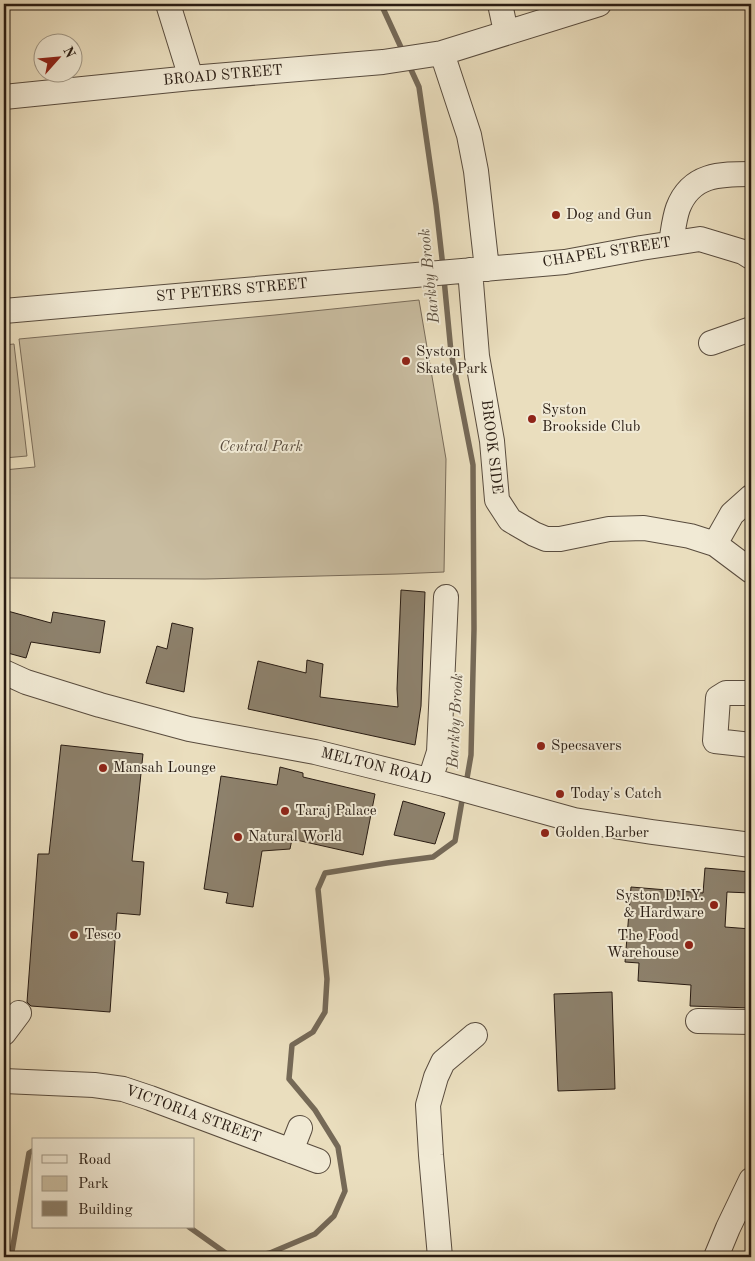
<svg xmlns="http://www.w3.org/2000/svg" width="755" height="1261" font-family="'Old Standard TT',serif">
<style>
.green{fill:#c9bda1;stroke:#796c5a}
.lines{fill:none;stroke-linecap:round;stroke-linejoin:round}
.stream{stroke:#756957;stroke-width:5.5}
.building{fill:#8d816c;stroke:#291c13}
.minor-casing{stroke:#594c3e;stroke-width:26}
.minor{stroke:#f1ead5;stroke-width:24}
.poi-dot{fill:#8f2418;stroke:#f1ead5;stroke-width:2}
.labels{text-anchor:middle;dominant-baseline:central;stroke-width:4;stroke-linejoin:round;paint-order:stroke}
.street-label{font-size:15px;fill:#291c13;stroke:#f1ead5}
.poi-label{font-size:15px;fill:#291c13;stroke:#f1ead5;text-anchor:start}
.park-label{font-size:15px;font-style:italic;fill:#594c3e;stroke:#f1ead5}
.water-label{font-size:16px;font-style:italic;fill:#5c4f40;stroke:#f1ead5}
</style>
<rect width="100%" height="100%" fill="#eadebe"/>
<filter id="stains"><feTurbulence type="fractalNoise" baseFrequency=".004" numOctaves="4"/><feColorMatrix values="0 0 0 0 .2 0 0 0 0 .09 0 0 0 0 .02 0 0 0 .5 -.17"/></filter>
<radialGradient id="worn" r=".72"><stop offset=".6" stop-color="#630" stop-opacity="0"/><stop offset="1" stop-color="#630" stop-opacity=".3"/></radialGradient>
<path class="green" d="M 419,300 L 446,459 L 444,572 L 397,574 L 205,579 L 4,578 L 4,470 L 35,467 L 19,339 L 275,315 Z
M 14,344 L 27,456 L 4,458 L 4,345 Z"/>
<g class="lines">
<path class="stream" d="M 381,4 L 404,54
M 408,63 L 419,87 L 436,205 L 443,267
M 444,279 L 451,352 L 473,465 L 474,629 L 471,755 L 466,784
M 189,1227 L 227,1254 L 238,1257
M 11,1257 L 29,1153 L 34,1150
M 251,1257 L 270,1253 L 315,1234 L 334,1216 L 345,1191 L 338,1147 L 315,1110 L 289,1079 L 292,1045 L 313,1032 L 325,1012 L 327,979 L 318,889 L 325,873 L 387,863 L 433,857 L 455,841 L 463,795"/>
</g>
<path class="building" d="M 401,590 L 425,592 L 421,706 L 415,745 L 248,709 L 258,661 L 306,673 L 307,660 L 323,664 L 320,697 L 398,707 L 397,689 Z
M 4,610 L 51,623 L 53,612 L 105,621 L 100,653 L 31,642 L 26,658 L 4,652 Z
M 172,623 L 193,628 L 184,692 L 146,683 L 157,646 L 167,649 Z
M 61,745 L 143,754 L 132,861 L 144,862 L 140,915 L 117,913 L 110,1012 L 31,1006 L 27,1002 L 38,854 L 49,854 Z
M 280,767 L 303,773 L 303,777 L 375,794 L 363,855 L 292,839 L 290,849 L 262,851 L 253,907 L 226,903 L 228,893 L 204,889 L 221,776 L 277,785 Z
M 403,801 L 445,813 L 435,844 L 394,835 Z
M 705,868 L 751,872 L 751,893 L 727,892 L 725,927 L 751,929 L 751,1008 L 690,1006 L 691,985 L 638,981 L 639,963 L 625,962 L 631,887 L 703,893 Z
M 612,992 L 615,1089 L 558,1091 L 554,994 Z"/>
<g class="lines">
<g class="minor-casing">
<path id="minor" d="M 168,4 L 191,78
M 500,4 L 506,32
M 442,53 L 469,135 L 476,171 L 487,269
M 4,97 L 191,78 L 383,62 L 442,53 L 599,4
M 671,243 C 673,232 674,219 678,208 C 691,174 720,174 751,174
M 470,270 L 477,356 L 492,441 L 497,500 L 510,520 L 534,534 L 546,539 L 560,539 L 609,529 L 644,528 L 690,536 L 715,544 L 732,514 L 751,497
M 4,311 L 565,262 L 641,248 L 700,239 L 743,252 L 751,257
M 711,343 L 751,329
M 715,544 L 751,571
M 4,672 L 26,682 L 100,705 L 189,729 L 315,752 L 444,784 L 574,820 L 652,832 L 751,845
M 751,693 L 726,693 L 718,698 L 715,741 L 751,745
M 430,780 L 439,752 L 446,597
M 698,1021 L 751,1022
M 4,1033 L 19,1013
M 4,1081 L 94,1085 L 123,1089 L 150,1098 L 318,1161
M 291,1151 L 300,1128
M 440,1257 L 431,1155 L 428,1105 L 436,1077 L 443,1062 L 475,1035
M 716,1257 L 728,1228 L 751,1180"/>
</g>
<use href="#minor" class="minor"/>
</g>
<g class="poi-dot">
<circle cx="556" cy="215" r="5"/>
<circle cx="406" cy="361" r="5"/>
<circle cx="532" cy="419" r="5"/>
<circle cx="541" cy="746" r="5"/>
<circle cx="103" cy="768" r="5"/>
<circle cx="560" cy="794" r="5"/>
<circle cx="285" cy="811" r="5"/>
<circle cx="545" cy="833" r="5"/>
<circle cx="238" cy="837" r="5"/>
<circle cx="714" cy="905" r="5"/>
<circle cx="74" cy="935" r="5"/>
<circle cx="689" cy="945" r="5"/>
</g>
<g class="labels">
<g class="street-label">
<text transform="translate(223 76) rotate(-5)">BROAD STREET</text>
<text transform="translate(607 253) rotate(-9)">CHAPEL STREET</text>
<text transform="translate(232 291) rotate(-5)">ST PETERS STREET</text>
<text transform="translate(491 447) rotate(83)">BROOK SIDE</text>
<text transform="translate(376 767) rotate(14)">MELTON ROAD</text>
<text transform="translate(193 1115) rotate(20)">VICTORIA STREET</text>
</g>
<g class="poi-label">
<text x="566" y="215">Dog and Gun</text>
<text x="416" y="352">Syston<tspan x="416" dy="17">Skate Park</tspan></text>
<text x="542" y="410">Syston<tspan x="542" dy="17">Brookside Club</tspan></text>
<text x="551" y="746">Specsavers</text>
<text x="113" y="768">Mansah Lounge</text>
<text x="570" y="794">Today's Catch</text>
<text x="295" y="811">Taraj Palace</text>
<text x="555" y="833">Golden Barber</text>
<text x="248" y="837">Natural World</text>
<text x="704" y="896" text-anchor="end">Syston D.I.Y.<tspan x="704" dy="17">&amp; Hardware</tspan></text>
<text x="84" y="935">Tesco</text>
<text x="679" y="936" text-anchor="end">The Food<tspan x="679" dy="17">Warehouse</tspan></text>
</g>
<g class="park-label">
<text x="261" y="447">Central Park</text>
</g>
<g class="water-label">
<text transform="translate(430 276) rotate(-96)">Barkby Brook</text>
<text transform="translate(456 721) rotate(-87)">Barkby Brook</text>
</g>
</g>
<rect width="755" height="1261" fill="none" stroke="#eadebe" stroke-width="20"/>
<rect x="5" y="5" width="745" height="1251" fill="none" stroke="#291c13" stroke-width="2.5"/>
<rect x="10" y="10" width="735" height="1241" fill="none" stroke="#291c13"/>
<rect x="32" y="1138" width="162" height="90" fill="#f1ead5" stroke="#a19887"/>
<rect x="42" y="1155" width="25" height="8" fill="#f1ead5" stroke="#a19887"/>
<text x="78" y="1164" font-size="15" fill="#291c13">Road</text>
<rect x="42" y="1176" width="25" height="15" fill="#c9bda1" stroke="#a19887"/>
<text x="78" y="1188" font-size="15" fill="#291c13">Park</text>
<rect x="42" y="1201" width="25" height="15" fill="#8d816c" stroke="#a19887"/>
<text x="78" y="1214" font-size="15" fill="#291c13">Building</text>
<g transform="translate(58 58) rotate(63)"><circle r="24" fill="#f1ead5" stroke="#a19887"/>
<path d="M0-4L9 19L0 12L-9 19Z" fill="#8f2418"/>
<text y="-8" font-size="14" font-weight="bold" text-anchor="middle" fill="#291c13">N</text>
</g>
<rect width="100%" height="100%" filter="url(#stains)"/>
<rect width="100%" height="100%" fill="url(#worn)"/>
</svg>
